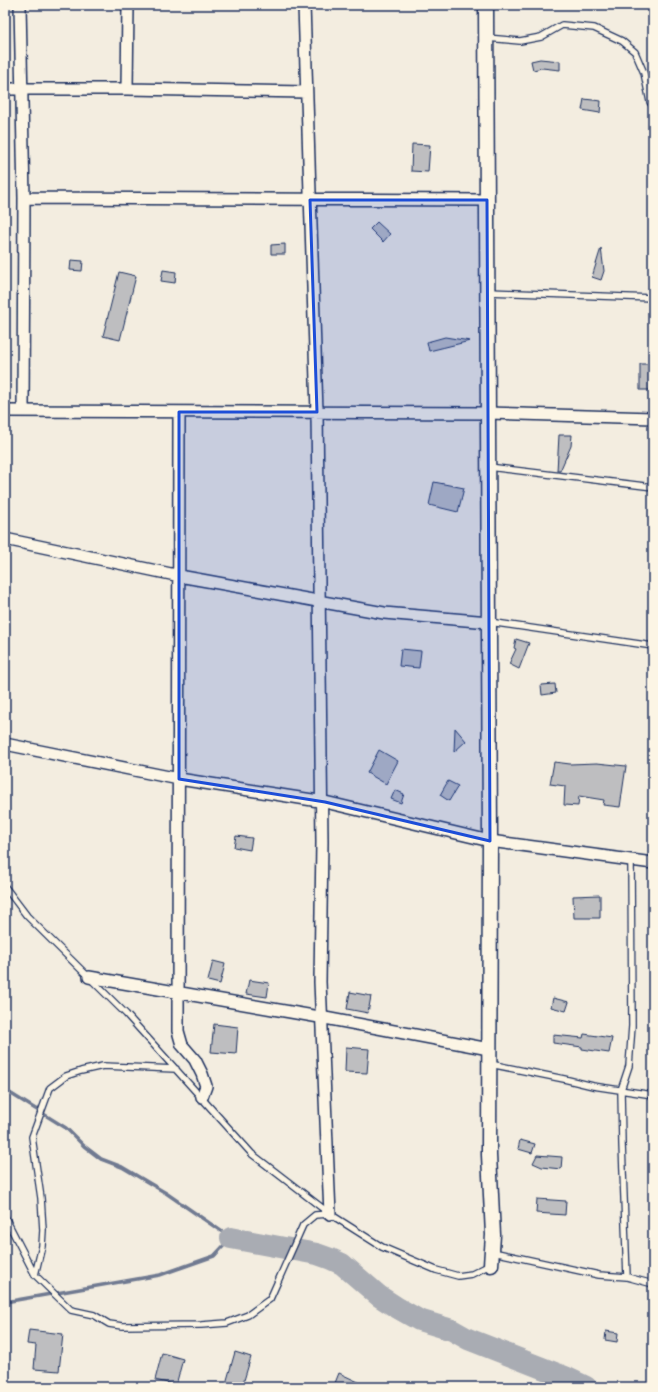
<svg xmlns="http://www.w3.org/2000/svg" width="658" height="1392" font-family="'Comic Neue',sans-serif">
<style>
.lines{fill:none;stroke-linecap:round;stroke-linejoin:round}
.stream{stroke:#707a91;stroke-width:3.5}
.river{stroke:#a9acb3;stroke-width:22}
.building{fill:#bebec0;stroke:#1b2f5e}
.service-casing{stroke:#1b2f5e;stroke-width:8}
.minor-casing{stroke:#1b2f5e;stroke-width:14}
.tertiary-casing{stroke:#1b2f5e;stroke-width:17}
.service{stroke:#fcf5e5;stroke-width:5.5}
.minor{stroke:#fcf5e5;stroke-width:11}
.tertiary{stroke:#fcf5e5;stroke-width:14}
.marked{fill:#1d4ed8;fill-opacity:0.2;stroke:#1d4ed8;stroke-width:3;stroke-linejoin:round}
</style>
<rect width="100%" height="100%" fill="#f3ede0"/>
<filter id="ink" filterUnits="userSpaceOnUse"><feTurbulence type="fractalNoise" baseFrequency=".025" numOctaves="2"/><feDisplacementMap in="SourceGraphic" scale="8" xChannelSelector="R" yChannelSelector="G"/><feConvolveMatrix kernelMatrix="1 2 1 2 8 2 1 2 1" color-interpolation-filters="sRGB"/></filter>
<g filter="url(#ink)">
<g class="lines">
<path class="stream" d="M 5,1090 L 66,1128 L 84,1146 L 101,1159 L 122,1167 L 166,1193 L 231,1238 L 214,1256 L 160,1275 L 5,1302"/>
<path class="river" d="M 231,1238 L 317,1254 L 331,1259 L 342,1264 L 379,1296 L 396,1307 L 419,1320 L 452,1330 L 468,1339 L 565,1377 L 586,1387"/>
</g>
<path class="building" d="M 540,59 L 560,61 L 560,70 L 542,68 L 533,70 L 531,61 Z
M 584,99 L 601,101 L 600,113 L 582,110 Z
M 412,144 L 430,145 L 428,172 L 411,171 Z
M 377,222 L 390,234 L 383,242 L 370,229 Z
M 285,244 L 285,254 L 271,254 L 271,245 Z
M 601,248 L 604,271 L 601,280 L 592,277 Z
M 71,260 L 83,261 L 82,271 L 70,270 Z
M 163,270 L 176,272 L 175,283 L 161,281 Z
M 119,272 L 136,276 L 120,340 L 103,336 Z
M 445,337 L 470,341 L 429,351 L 427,342 Z
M 640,364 L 653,364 L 653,390 L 640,390 Z
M 559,435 L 572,435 L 571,446 L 560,471 L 557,471 Z
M 434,482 L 464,488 L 458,512 L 429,505 Z
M 516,639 L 529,643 L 519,669 L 509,664 L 516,649 L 514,648 Z
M 401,649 L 421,651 L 419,668 L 399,666 Z
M 555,684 L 556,693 L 542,695 L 541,685 Z
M 455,728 L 466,741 L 454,752 Z
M 379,750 L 398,761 L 386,784 L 367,773 Z
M 554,762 L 570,764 L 597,763 L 626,766 L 620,807 L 603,805 L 604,800 L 579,796 L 578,806 L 564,805 L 565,786 L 550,784 Z
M 448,781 L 458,786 L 449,801 L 440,795 Z
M 395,790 L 404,794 L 401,803 L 391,799 Z
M 236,836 L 252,838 L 250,850 L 234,847 Z
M 600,895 L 600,918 L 574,918 L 573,896 Z
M 213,961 L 225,964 L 220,984 L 208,981 Z
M 249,980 L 269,983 L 267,997 L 246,994 Z
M 350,992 L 371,996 L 368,1013 L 347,1009 Z
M 553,998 L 569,1002 L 566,1011 L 551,1007 Z
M 214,1024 L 238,1027 L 236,1054 L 211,1052 Z
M 584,1034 L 612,1038 L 609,1053 L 582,1049 L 582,1047 L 553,1043 L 553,1035 L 583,1038 Z
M 346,1047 L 369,1049 L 367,1073 L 345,1072 Z
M 520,1140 L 535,1144 L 532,1153 L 518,1149 Z
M 537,1155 L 562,1157 L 561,1169 L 542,1167 L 533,1163 Z
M 537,1199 L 566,1201 L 565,1215 L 536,1213 Z
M 29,1330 L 63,1334 L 59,1371 L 34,1369 L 36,1345 L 27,1344 Z
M 606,1331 L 618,1333 L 617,1342 L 605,1340 Z
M 235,1352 L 251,1357 L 242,1387 L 225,1387 Z
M 162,1353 L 183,1359 L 176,1385 L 155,1380 Z
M 339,1373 L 369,1387 L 343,1387 L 335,1383 Z"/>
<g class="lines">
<g class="service-casing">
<path id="service" d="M 487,38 L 520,41 L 541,37 L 562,25 L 594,28 L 622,41 L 635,52 L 644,73 L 650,102 L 653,106
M 488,292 L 653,298
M 489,467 L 653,487
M 489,622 L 653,646
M 5,887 L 27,916 L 126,1014 L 252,1154 L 330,1214 L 382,1247 L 436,1270 L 458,1276 L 472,1274 L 490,1265
M 490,1064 L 564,1079 L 593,1086 L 653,1095
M 5,1217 L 35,1275 L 71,1310 L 94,1315 L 109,1324 L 122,1326 L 201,1325 L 227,1323 L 248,1315 L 270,1299 L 303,1225 L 315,1215 L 330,1214
M 493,1252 L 599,1275 L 627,1277 L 653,1284
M 35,1275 L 42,1246 L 43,1230 L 41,1198 L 32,1137 L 50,1088 L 66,1076 L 81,1071 L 103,1066 L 176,1069
M 627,1277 L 622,1144 L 621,1090 L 629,1066 L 632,1026 L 631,860"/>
</g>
<g class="minor-casing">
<path id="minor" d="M 20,5 L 24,198 L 23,411
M 304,5 L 317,412 L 322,842 L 320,982 L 330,1214
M 5,89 L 127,89 L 306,92
M 127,89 L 128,5
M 24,198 L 487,200
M 5,411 L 488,413 L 653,418
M 179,412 L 178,1031 L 182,1045 L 195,1060 L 202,1074 L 206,1086 L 202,1097
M 5,539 L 185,577 L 384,613 L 489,622
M 5,744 L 179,779 L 325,802 L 490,841 L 653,863
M 89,977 L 325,1018 L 489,1049"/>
</g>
<g class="tertiary-casing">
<path id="tertiary" d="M 486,5 L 490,841 L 489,1155 L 493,1235 L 491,1265"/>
</g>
<use href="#service" class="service"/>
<use href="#minor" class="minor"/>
<use href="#tertiary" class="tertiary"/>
</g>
</g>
<path class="marked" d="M 310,200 L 487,200 L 490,841 L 325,802 L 179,779 L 179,412 L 317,412 Z"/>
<rect width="658" height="1392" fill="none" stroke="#fcf5e5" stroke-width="20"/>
<rect x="10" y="10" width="638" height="1372" fill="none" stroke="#1b2f5e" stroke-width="1.5" filter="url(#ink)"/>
</svg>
